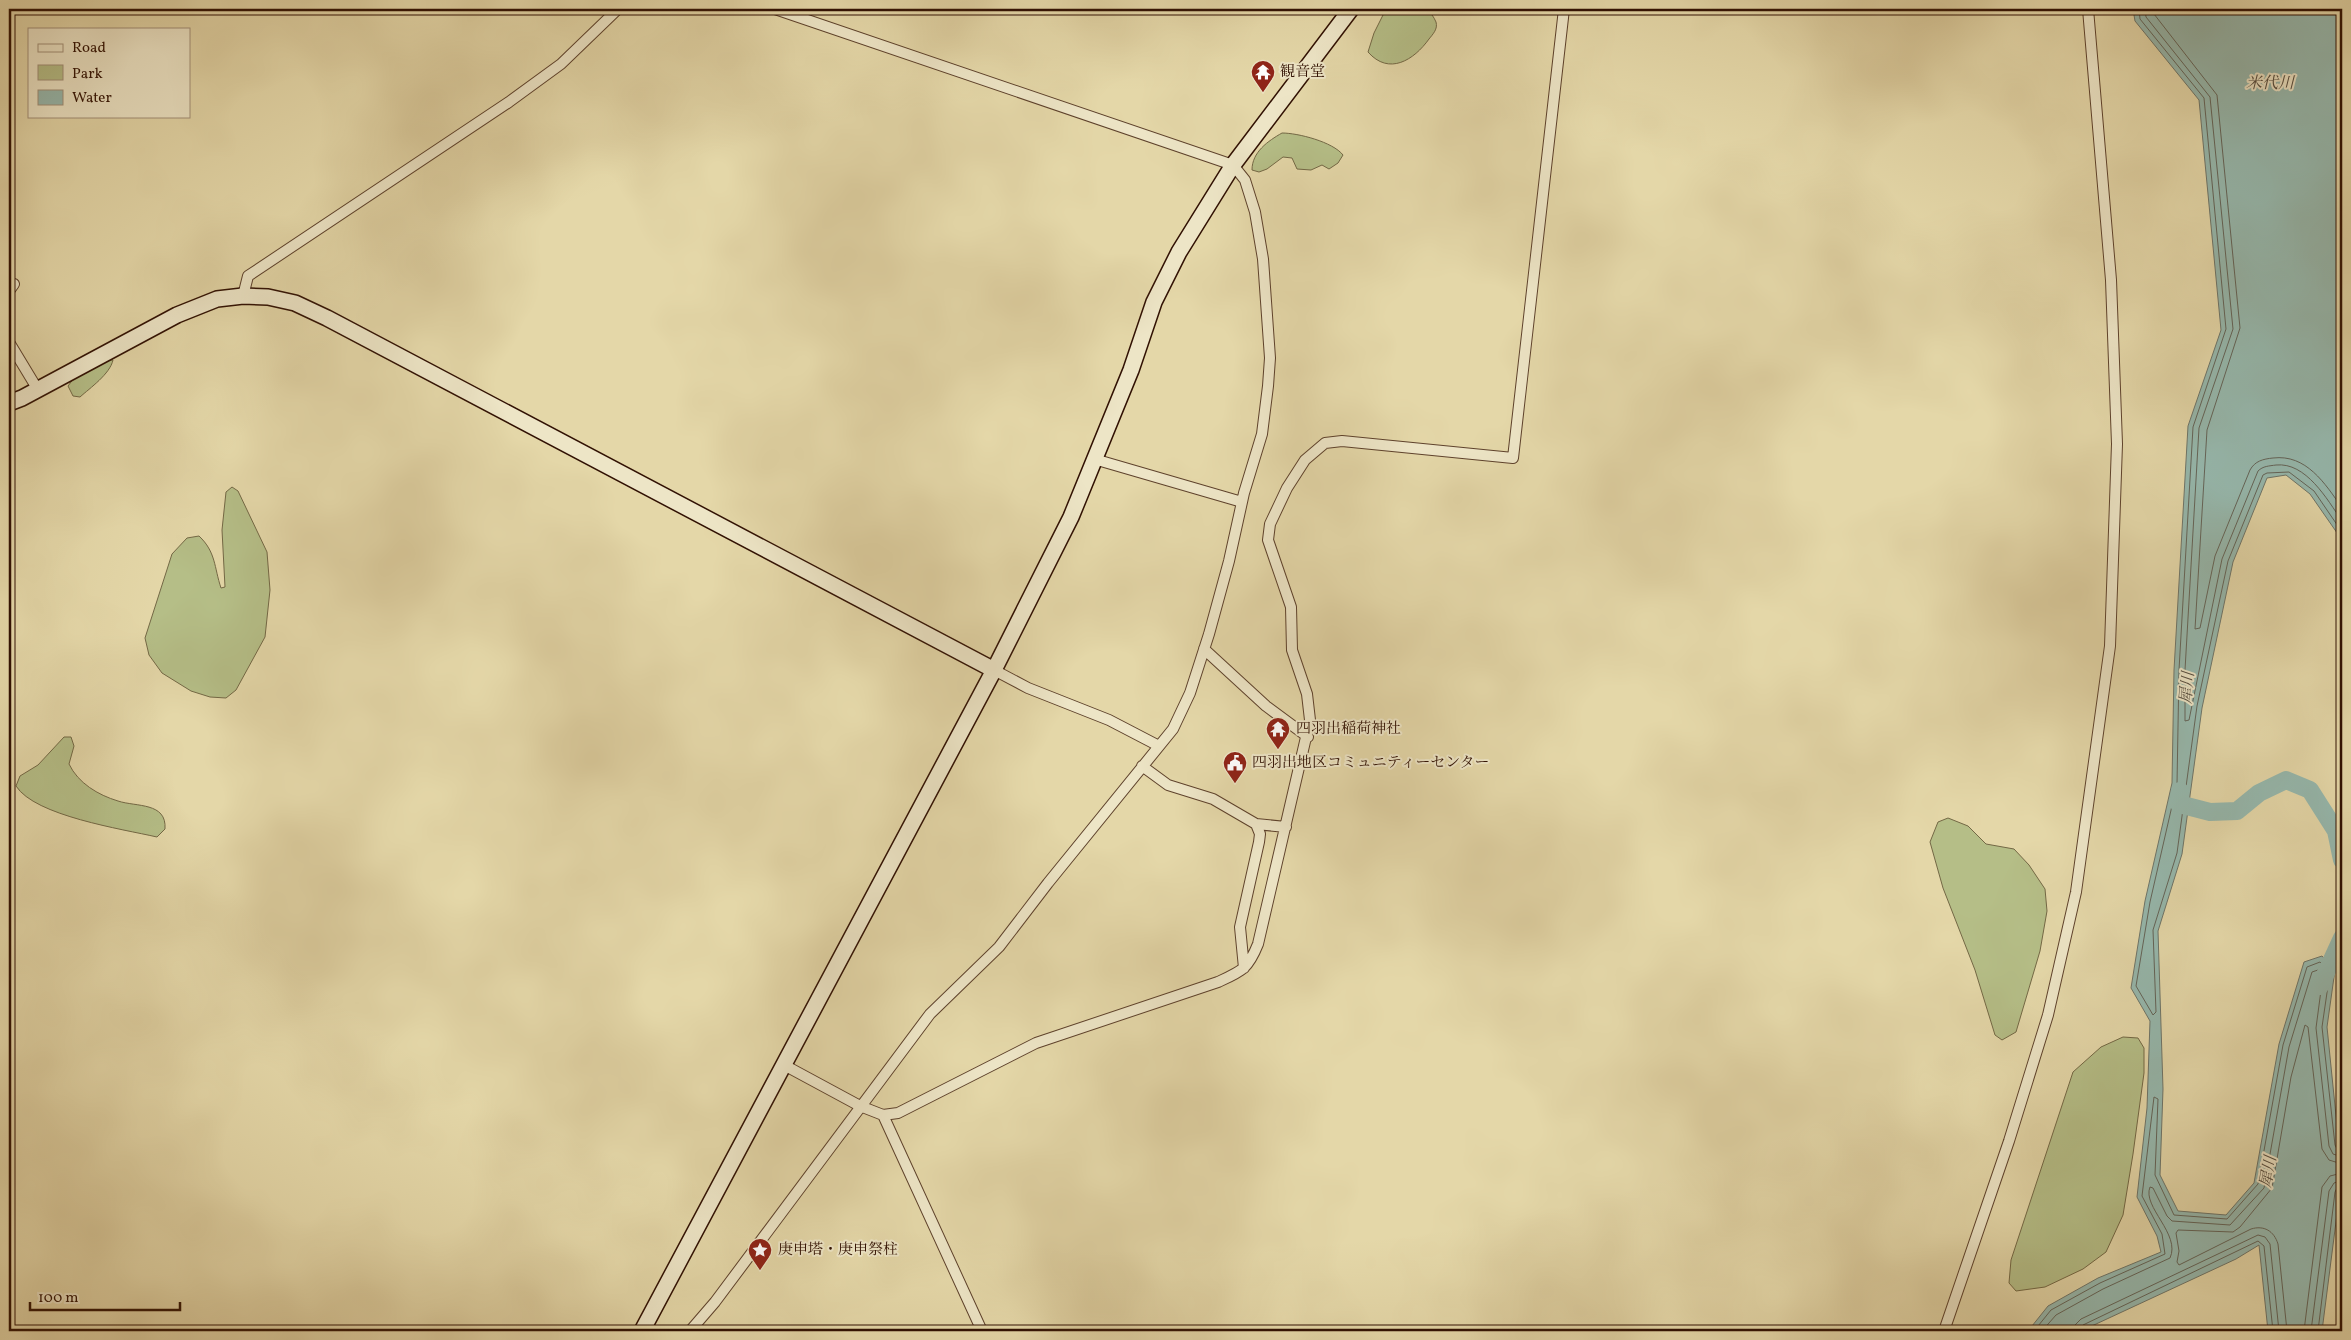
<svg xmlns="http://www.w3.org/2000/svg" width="2351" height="1340" font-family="Vollkorn,'Noto Serif JP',serif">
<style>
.green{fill:#b5be87;stroke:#736845}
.water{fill:#96b8ad;stroke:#6e7569}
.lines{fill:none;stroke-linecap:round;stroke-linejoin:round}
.shore{stroke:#646458;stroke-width:1}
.river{stroke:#96b8ad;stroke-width:18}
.street-casing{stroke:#5e422c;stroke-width:12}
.secondary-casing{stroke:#311103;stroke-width:18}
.street{stroke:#ede5c6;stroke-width:10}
.secondary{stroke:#ede5c6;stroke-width:15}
.labels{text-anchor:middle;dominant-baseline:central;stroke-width:4;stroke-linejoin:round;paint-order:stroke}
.poi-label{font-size:15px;fill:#311103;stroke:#ede5c6;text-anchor:start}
.water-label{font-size:16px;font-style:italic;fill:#544b3e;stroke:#ede5c6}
</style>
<rect width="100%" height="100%" fill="#e4d7a8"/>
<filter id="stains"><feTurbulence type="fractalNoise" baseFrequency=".004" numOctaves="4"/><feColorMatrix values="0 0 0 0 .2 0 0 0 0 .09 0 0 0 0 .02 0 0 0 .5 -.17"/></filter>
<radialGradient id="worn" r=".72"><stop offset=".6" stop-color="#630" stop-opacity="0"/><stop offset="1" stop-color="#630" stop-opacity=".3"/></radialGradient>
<path class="green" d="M 1386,9 L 1427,9 C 1430,12 1434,17 1436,22 C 1438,29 1433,34 1429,39 C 1414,60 1389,76 1368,52 L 1374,33 Z
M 1282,133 C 1298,133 1333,142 1343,155 L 1338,163 L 1329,169 L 1322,165 L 1311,170 L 1297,169 L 1292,158 L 1283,157 L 1267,169 L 1259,172 L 1252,170 C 1252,152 1268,141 1282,133 Z
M 108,360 L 113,360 C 110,374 90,388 80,397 L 73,396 L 68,386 L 74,378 Z
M 232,487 L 238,491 L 267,552 L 270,590 L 265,637 L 236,690 L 226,698 L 210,697 L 191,691 L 162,673 L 149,655 L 145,638 L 172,554 L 187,538 L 199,536 C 216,552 214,567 221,588 L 225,587 L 222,530 L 226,492 Z
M 64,737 L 71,737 L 74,746 L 69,764 C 78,783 98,795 118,801 C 136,807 167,802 165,829 L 157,837 C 122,829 35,816 16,786 L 20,776 L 38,765 Z
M 1948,818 L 1968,826 L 1986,844 L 2014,849 L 2029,865 L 2045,889 L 2047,911 L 2040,951 L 2016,1032 L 2002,1040 L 1995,1035 L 1975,970 L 1943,888 L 1930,842 L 1938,822 Z
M 2123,1037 L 2138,1038 L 2144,1048 L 2144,1073 L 2133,1154 L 2123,1215 L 2106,1252 L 2083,1269 L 2045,1287 L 2016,1291 L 2009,1283 L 2011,1260 L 2073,1072 L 2101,1047 Z"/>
<path class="water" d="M 2133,9 L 2342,9 L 2342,540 L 2310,494 L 2286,475 L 2267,478 L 2233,562 L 2202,708 L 2182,854 L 2158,931 L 2163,1089 L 2160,1175 L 2178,1211 L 2226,1215 L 2254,1183 L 2279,1044 L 2304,962 L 2322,956 L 2335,970 L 2327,1027 L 2342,1175 L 2322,1331 L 2268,1331 L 2259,1245 L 2236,1259 L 2081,1331 L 2028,1331 L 2048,1306 L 2098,1278 L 2161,1252 L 2157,1236 L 2137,1197 L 2147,1108 L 2150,1021 L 2131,988 L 2145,901 L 2172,783 L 2174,670 L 2188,426 L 2221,330 L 2199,100 L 2135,21 Z"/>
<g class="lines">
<path class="shore" d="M 2139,9 L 2140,19 L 2204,98 L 2226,329 L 2193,427 L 2179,670 L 2177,784 L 2150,902 L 2136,986 L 2153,1015 L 2156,1012 L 2153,930 L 2177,853 L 2197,706 L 2228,561 L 2263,475 L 2267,473 L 2289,472 L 2314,491 L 2342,532
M 2145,9 L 2146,17 L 2210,97 L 2233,329 L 2199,428 L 2185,670 L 2185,721 L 2189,720 L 2222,559 L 2258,471 C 2263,466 2269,466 2276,465 C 2306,462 2327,499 2342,521
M 2152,9 L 2154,14 L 2217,95 L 2240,328 L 2207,430 L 2195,629 L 2200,628 L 2215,556 L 2250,470 C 2255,461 2263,459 2273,458 C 2306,454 2325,483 2342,508
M 2034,1331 L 2051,1310 L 2100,1283 L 2165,1254 L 2162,1234 L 2142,1196 L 2154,1097 L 2158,1099 L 2155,1175 L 2174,1215 L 2227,1219 L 2258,1184 L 2283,1045 L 2307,967 L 2320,962 L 2330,972 L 2322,1027 L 2335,1145 L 2337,1149 L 2342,1150
M 2042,1331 L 2056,1315 L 2103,1289 L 2170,1258 C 2181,1234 2142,1207 2150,1187 L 2153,1188 L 2167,1216 L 2172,1221 L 2230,1225 L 2264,1188 L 2289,1047 L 2312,972 L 2318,970 L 2323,975 L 2316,1028 L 2329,1146 L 2333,1154 L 2342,1157
M 2074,1331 L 2075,1325 L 2081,1319 L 2258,1235 L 2265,1237 L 2270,1244 L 2279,1331
M 2080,1331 L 2083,1325 L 2258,1241 L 2264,1246 L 2273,1331
M 2287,1331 L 2278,1244 C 2274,1231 2264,1225 2251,1229 L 2179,1265 L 2177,1262 L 2179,1251 L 2176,1233 L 2178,1230 L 2233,1232 L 2240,1227 L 2272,1188 L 2291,1077 L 2305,1025 L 2308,1027 L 2322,1149 L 2329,1160 L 2342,1164
M 2304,1331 L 2322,1187 L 2330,1176 L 2342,1173
M 2311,1331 L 2329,1191 L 2334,1183 L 2342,1180
M 2318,1331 L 2335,1192 L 2337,1188 L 2342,1187"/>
<path class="river" d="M 2180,791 L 2179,804 L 2210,812 L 2237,811 L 2259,793 L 2286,780 L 2310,790 L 2336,831 L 2342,860
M 2320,986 L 2342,938"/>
<g class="street-casing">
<path id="street" d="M 9,291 L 14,284
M 243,296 L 248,276 L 509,102 L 561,64 L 618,9
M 9,342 L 38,390
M 1094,459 L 1242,502
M 1204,649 L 1266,706 L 1308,737
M 994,670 L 1028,688 L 1109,720 L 1159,746
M 1142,766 L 1168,785 L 1213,799 L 1256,824 L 1286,827
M 1244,968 L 1240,927 L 1259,842 L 1260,834 L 1256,824
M 784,1065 L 860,1106 L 883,1115 L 898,1113 L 1036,1043 L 1218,982 C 1242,971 1248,969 1258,944 L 1310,720 L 1307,694 L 1292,650 L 1291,607 L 1268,540 L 1270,524 L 1287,488 L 1305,460 L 1325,443 L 1342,441 L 1513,458 L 1564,9
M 883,1115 L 982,1331
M 690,1331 L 715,1302 L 930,1014 L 999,947 L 1048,883 L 1173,729 L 1190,693 L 1209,634 L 1229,561 L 1244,493 L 1262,434 L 1268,386 L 1270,358 L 1263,259 L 1255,212 L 1245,180 L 1233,165 L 775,9
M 1944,1331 L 2009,1141 L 2048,1015 L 2076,892 L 2110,646 L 2117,444 L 2111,280 L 2088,9"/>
</g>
<g class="secondary-casing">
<path id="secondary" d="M 9,403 L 22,398 L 177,315 L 217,299 L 243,296 L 268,297 L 295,303 L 327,318 L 994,670
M 642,1331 L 994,670 L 1071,517 L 1131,370 L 1154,302 L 1179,252 L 1233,165 L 1351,9"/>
</g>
<use href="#street" class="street"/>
<use href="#secondary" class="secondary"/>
</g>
<defs>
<g id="temple-pin" transform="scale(1.25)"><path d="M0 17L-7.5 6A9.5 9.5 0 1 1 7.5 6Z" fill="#8f2418" stroke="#ede5c6"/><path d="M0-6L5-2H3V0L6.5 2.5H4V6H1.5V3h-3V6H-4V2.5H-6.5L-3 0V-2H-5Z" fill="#fff"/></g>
<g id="civic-pin" transform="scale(1.25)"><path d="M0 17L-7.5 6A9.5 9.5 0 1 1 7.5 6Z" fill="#8f2418" stroke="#ede5c6"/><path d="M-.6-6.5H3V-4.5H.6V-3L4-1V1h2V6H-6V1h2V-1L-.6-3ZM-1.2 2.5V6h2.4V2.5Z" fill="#fff"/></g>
<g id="sight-pin" transform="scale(1.25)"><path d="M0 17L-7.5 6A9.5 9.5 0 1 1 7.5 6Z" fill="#8f2418" stroke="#ede5c6"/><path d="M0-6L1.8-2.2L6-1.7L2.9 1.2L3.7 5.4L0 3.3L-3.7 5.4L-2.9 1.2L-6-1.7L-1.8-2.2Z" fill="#fff"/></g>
</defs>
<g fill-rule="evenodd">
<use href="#temple-pin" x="1263" y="72"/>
<use href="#temple-pin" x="1278" y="729"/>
<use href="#civic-pin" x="1235" y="763"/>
<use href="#sight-pin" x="760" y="1250"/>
</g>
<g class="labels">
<g class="poi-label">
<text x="1280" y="72">観音堂</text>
<text x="1296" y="729">四羽出稲荷神社</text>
<text x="1252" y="763">四羽出地区コミュニティーセンター</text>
<text x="778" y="1250">庚申塔・庚申祭柱</text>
</g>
<g class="water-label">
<text x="2270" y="84">米代川</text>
<text transform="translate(2188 688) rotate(-85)">犀川</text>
<text transform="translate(2269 1172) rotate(-80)">犀川</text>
</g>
</g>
<rect width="2351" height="1340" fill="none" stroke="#e4d7a8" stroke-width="30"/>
<rect x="10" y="10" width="2331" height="1320" fill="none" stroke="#311103" stroke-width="2.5"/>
<rect x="15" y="15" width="2321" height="1310" fill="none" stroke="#311103"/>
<rect x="28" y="28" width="162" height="90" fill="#ede5c6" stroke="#a29078"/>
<rect x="38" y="44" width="25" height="8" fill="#ede5c6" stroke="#a29078"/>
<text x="72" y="52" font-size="15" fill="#311103">Road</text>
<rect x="38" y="65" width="25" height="15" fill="#b5be87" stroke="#a29078"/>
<text x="72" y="78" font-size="15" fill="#311103">Park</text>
<rect x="38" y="90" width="25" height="15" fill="#96b8ad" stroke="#a29078"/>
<text x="72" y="102" font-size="15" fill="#311103">Water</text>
<path d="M30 1302v8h150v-8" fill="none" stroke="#311103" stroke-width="2.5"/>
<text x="38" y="1302" font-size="15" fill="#311103" stroke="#ede5c6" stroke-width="4" paint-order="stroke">100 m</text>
<rect width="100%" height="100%" filter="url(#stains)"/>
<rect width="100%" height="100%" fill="url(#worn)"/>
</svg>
